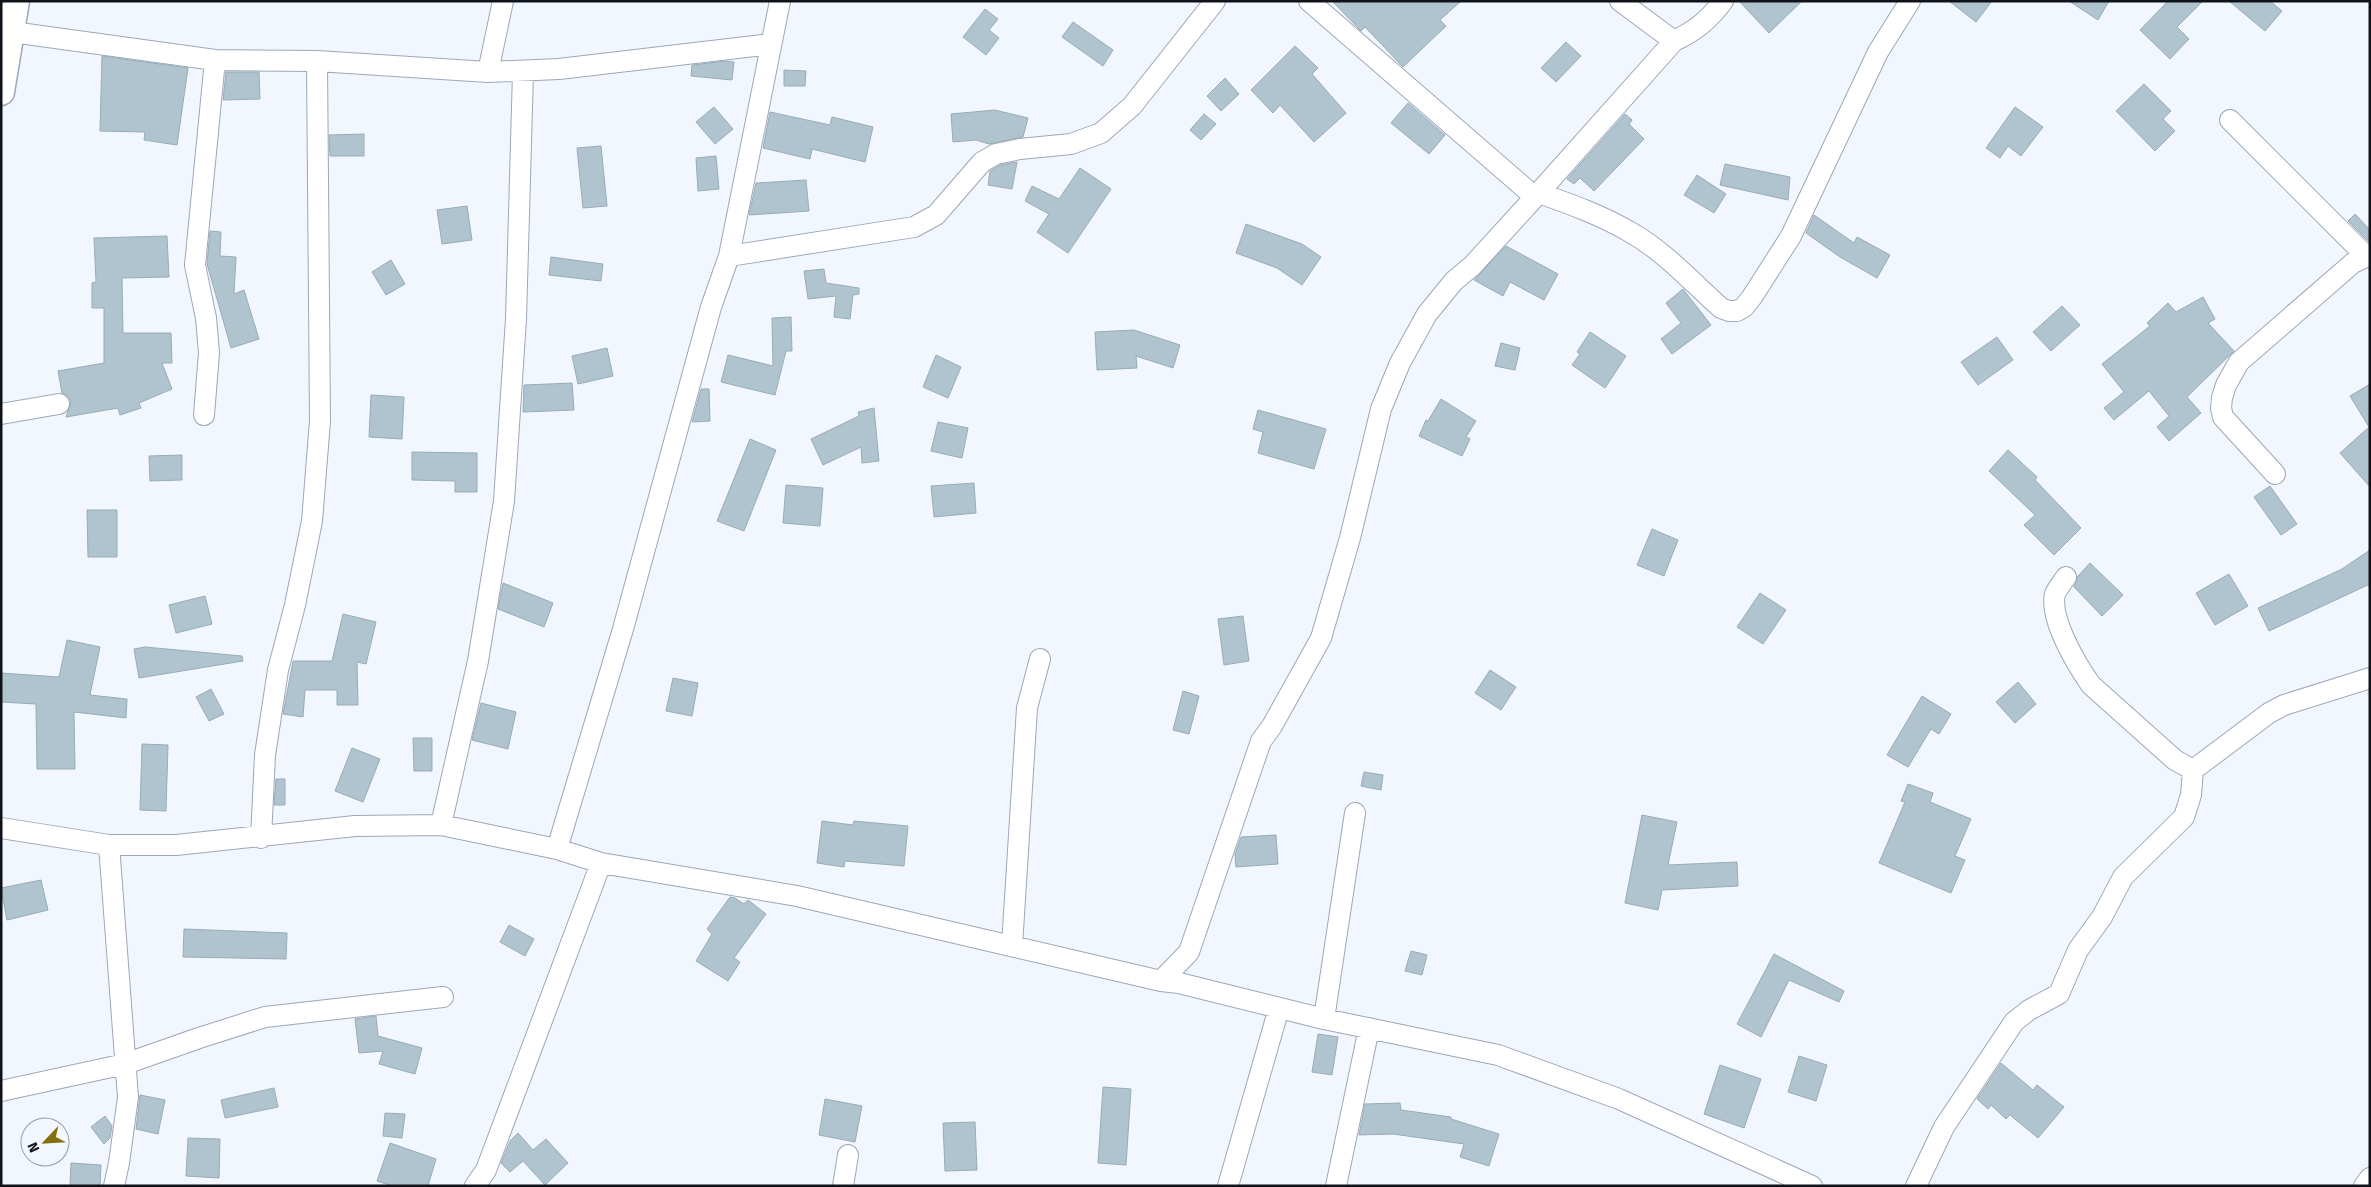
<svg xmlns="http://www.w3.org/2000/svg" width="2371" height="1187" font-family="'Fira Sans',sans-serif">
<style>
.building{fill:#afc4cf;stroke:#97acb7}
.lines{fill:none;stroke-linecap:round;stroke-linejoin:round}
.minor-casing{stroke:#9da7b8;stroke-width:22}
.tertiary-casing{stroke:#9da7b8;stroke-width:29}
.minor{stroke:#fff;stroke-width:20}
.tertiary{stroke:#fff;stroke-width:26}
</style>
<rect width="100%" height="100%" fill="#f2f6fe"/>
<path class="building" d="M 1332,1 L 1461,1 L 1440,20 L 1446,26 L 1403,67 L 1365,27 L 1361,31 Z
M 1739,1 L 1802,1 L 1769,33 Z
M 1949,1 L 1992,1 L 1976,22 Z
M 2069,1 L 2109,1 L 2098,20 Z
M 2168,1 L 2203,1 L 2177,27 L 2189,39 L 2170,59 L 2140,30 Z
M 2229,1 L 2270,1 L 2282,11 L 2265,31 Z
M 985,9 L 998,19 L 989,30 L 999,38 L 986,55 L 963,37 Z
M 1073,22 L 1113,50 L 1103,66 L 1062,37 Z
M 1566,42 L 1581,56 L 1556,82 L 1541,68 Z
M 1295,46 L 1318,68 L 1312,74 L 1346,113 L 1314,142 L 1280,105 L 1273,113 L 1251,90 Z
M 102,56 L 188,68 L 177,145 L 144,140 L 145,132 L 100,131 Z
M 726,61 L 734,62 L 732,80 L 691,76 L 692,65 Z
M 784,70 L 806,71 L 805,86 L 784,86 Z
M 226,72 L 259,72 L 260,99 L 223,100 Z
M 1225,78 L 1239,94 L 1221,111 L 1207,96 Z
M 2144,84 L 2171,111 L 2163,119 L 2175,131 L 2155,151 L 2116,111 Z
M 1408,103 L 1445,135 L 1429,154 L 1391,123 Z
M 714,107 L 733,129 L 715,144 L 696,122 Z
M 2015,107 L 2043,127 L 2021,156 L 2008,146 L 2000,158 L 1986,148 Z
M 995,110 L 1028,118 L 1023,137 L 989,144 L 976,140 L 953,142 L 951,114 Z
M 770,112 L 830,125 L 832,117 L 873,127 L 865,162 L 812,149 L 810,159 L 763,148 Z
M 1204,114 L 1216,124 L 1201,140 L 1190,130 Z
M 1625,114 L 1632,120 L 1629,124 L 1644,139 L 1594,191 L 1580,178 L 1574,184 L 1567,179 Z
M 364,134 L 364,156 L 330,156 L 329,135 Z
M 601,146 L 607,206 L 583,208 L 577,148 Z
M 716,156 L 719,189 L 698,191 L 696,158 Z
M 1017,162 L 1012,189 L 988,185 L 990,171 L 1000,165 Z
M 1725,164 L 1790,177 L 1788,200 L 1720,185 Z
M 1080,168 L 1111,189 L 1068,253 L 1037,232 L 1049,214 L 1025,201 L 1032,186 L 1059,199 Z
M 1697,175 L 1726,194 L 1714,213 L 1684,195 Z
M 806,180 L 809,211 L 749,215 L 756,183 Z
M 467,206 L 472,240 L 442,244 L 437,210 Z
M 2355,214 L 2370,230 L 2370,243 L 2348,221 Z
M 1814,215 L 1854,243 L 1857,237 L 1890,255 L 1877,278 L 1840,257 L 1806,233 Z
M 1246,224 L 1302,244 L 1321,257 L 1302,285 L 1277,268 L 1236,253 Z
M 210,231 L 221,232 L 220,256 L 236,257 L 234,294 L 244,290 L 259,339 L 231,348 L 207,264 Z
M 167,236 L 169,277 L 122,278 L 123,333 L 171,333 L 172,363 L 162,363 L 172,389 L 139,403 L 141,408 L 120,415 L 118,408 L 66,417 L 71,402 L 68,396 L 62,393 L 58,371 L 104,363 L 104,308 L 92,308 L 92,283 L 96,282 L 94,238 Z
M 1506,246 L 1558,274 L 1544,300 L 1510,282 L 1503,296 L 1474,280 Z
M 551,257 L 603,264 L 601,281 L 549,275 Z
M 391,260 L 405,284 L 386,295 L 372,272 Z
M 824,269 L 826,283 L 859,288 L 859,294 L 853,295 L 850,319 L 834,317 L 836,296 L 808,299 L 804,271 Z
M 1683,289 L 1711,325 L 1672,354 L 1661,339 L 1681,323 L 1666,303 Z
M 2203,297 L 2215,319 L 2208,323 L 2234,351 L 2187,397 L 2201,413 L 2169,441 L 2157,427 L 2169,416 L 2149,391 L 2114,420 L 2104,408 L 2124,392 L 2102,364 L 2150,326 L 2147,323 L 2168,303 L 2176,312 Z
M 2062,306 L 2080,325 L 2051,351 L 2033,332 Z
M 791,317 L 792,351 L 786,351 L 775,395 L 721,382 L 728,355 L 773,366 L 772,318 Z
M 1134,330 L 1180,345 L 1173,368 L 1136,356 L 1137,368 L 1097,370 L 1095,332 Z
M 1590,332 L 1626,356 L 1605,388 L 1572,365 L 1580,354 L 1577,352 Z
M 1997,337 L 2013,360 L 1978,385 L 1961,362 Z
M 1501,343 L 1520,348 L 1515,370 L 1495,366 Z
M 607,348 L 613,376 L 578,384 L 572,356 Z
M 936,355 L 961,367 L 948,398 L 923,387 Z
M 572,383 L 574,410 L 523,412 L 524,385 Z
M 2370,384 L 2370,487 L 2340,453 L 2369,427 L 2350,396 Z
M 701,389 L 709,389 L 710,421 L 692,422 Z
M 371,395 L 404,397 L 402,439 L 369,437 Z
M 1441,399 L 1476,421 L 1466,437 L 1470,439 L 1462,456 L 1419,436 L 1426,420 L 1428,421 Z
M 874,408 L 879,461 L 862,463 L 861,447 L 823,465 L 811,439 L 859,416 L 858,412 Z
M 1258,410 L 1326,429 L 1314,469 L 1258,453 L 1263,432 L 1253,429 Z
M 938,422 L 968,428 L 962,458 L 931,451 Z
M 750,439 L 776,450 L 744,531 L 717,521 Z
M 2008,450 L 2037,477 L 2035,480 L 2081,528 L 2054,555 L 2024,525 L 2035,515 L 1989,471 Z
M 412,452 L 477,453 L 477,492 L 455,492 L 455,481 L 412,480 Z
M 182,455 L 182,480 L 150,481 L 149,456 Z
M 974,483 L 976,513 L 934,517 L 931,486 Z
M 786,485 L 823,488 L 820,526 L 783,523 Z
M 2270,486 L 2297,524 L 2281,535 L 2254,497 Z
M 87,510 L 117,510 L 117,557 L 88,557 Z
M 1652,529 L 1678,540 L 1664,576 L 1637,565 Z
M 2370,550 L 2370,584 L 2269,631 L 2258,608 L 2342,569 Z
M 2090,563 L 2123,595 L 2102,616 L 2074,587 L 2078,576 Z
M 2229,574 L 2248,606 L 2215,625 L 2196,593 Z
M 503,583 L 553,603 L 544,627 L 498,609 Z
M 1760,593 L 1786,610 L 1763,644 L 1737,627 Z
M 205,596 L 212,624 L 176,633 L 169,605 Z
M 343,614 L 376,622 L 366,664 L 357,662 L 358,705 L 337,705 L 337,690 L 305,690 L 303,717 L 283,714 L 293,661 L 332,661 Z
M 1243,616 L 1249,661 L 1224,665 L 1218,619 Z
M 67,640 L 100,647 L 90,695 L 127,699 L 126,718 L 74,712 L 75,769 L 37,769 L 36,704 L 1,702 L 1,673 L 59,677 Z
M 145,647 L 242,656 L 243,661 L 139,678 L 134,649 Z
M 1490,670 L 1516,687 L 1501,710 L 1475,693 Z
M 673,678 L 698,683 L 692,716 L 666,711 Z
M 2018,682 L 2036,704 L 2015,723 L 1996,702 Z
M 211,689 L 224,714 L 209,721 L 196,697 Z
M 1183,691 L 1199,696 L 1189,734 L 1173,730 Z
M 1922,696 L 1951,714 L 1939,734 L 1931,729 L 1908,767 L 1887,755 Z
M 481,703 L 516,712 L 508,749 L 472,740 Z
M 413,738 L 432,738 L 432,771 L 414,771 Z
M 142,744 L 168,745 L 166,811 L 140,810 Z
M 352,748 L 380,759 L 363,802 L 335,791 Z
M 1364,772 L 1383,775 L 1381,790 L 1361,786 Z
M 276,779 L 285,779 L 285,805 L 274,805 Z
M 1908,784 L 1933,793 L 1930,802 L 1971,819 L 1955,856 L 1965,860 L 1951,893 L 1879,863 L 1905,802 L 1901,801 Z
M 1642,815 L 1677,822 L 1668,865 L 1737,862 L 1738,886 L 1662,890 L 1658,910 L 1625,903 Z
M 822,821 L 853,825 L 854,821 L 908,826 L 904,866 L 845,861 L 844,867 L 817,863 Z
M 1276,835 L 1278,864 L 1236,867 L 1235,854 L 1241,837 Z
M 41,880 L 48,910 L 7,920 L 1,888 Z
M 730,897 L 735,898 L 744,904 L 748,900 L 766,914 L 734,958 L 740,962 L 728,981 L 696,961 L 712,934 L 707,929 Z
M 509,925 L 534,939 L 525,956 L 500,942 Z
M 184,929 L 287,933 L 286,959 L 183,957 Z
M 1411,951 L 1427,955 L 1422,975 L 1405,971 Z
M 1774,954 L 1844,991 L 1839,1002 L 1789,980 L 1761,1037 L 1737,1024 Z
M 376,1016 L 378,1036 L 422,1048 L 415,1074 L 379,1064 L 383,1051 L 359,1053 L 355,1019 Z
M 1318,1034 L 1338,1037 L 1332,1075 L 1312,1072 Z
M 1799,1056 L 1827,1065 L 1816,1101 L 1788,1092 Z
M 2001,1063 L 2033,1090 L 2037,1085 L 2064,1107 L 2038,1138 L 2010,1115 L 2006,1119 L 1991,1105 L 1988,1109 L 1977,1099 Z
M 1720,1065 L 1761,1079 L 1744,1128 L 1704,1114 Z
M 1103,1087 L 1131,1089 L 1126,1165 L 1098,1163 Z
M 274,1088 L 278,1107 L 225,1118 L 221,1100 Z
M 140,1095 L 165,1100 L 158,1134 L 136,1129 Z
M 825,1099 L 862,1106 L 855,1142 L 819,1135 Z
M 1400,1103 L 1401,1110 L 1451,1117 L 1451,1119 L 1499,1134 L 1489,1166 L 1460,1157 L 1464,1144 L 1393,1134 L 1359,1135 L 1365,1104 Z
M 385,1113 L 405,1114 L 402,1138 L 383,1136 Z
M 105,1116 L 112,1126 L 110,1138 L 104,1144 L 91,1127 Z
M 975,1122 L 977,1170 L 945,1171 L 943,1123 Z
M 518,1133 L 533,1150 L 546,1139 L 568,1163 L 545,1185 L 523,1161 L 510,1172 L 501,1163 L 510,1141 Z
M 188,1138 L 220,1139 L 219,1178 L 186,1176 Z
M 390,1143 L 436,1159 L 428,1186 L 392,1186 L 377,1181 Z
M 71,1163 L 101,1165 L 100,1186 L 70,1186 Z"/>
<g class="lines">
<g class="minor-casing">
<path id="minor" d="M 1309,1 L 1535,197
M 1620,1 L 1674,41
M 12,32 L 215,60 L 317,61 L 488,72 L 559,69 L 771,44
M 488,72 L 503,1
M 2230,120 L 2367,257
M 1539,193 C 1570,204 1601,215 1630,232 C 1664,251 1692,282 1721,308 L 1729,311 L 1737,311 L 1744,307 L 1752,297 L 1791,236 L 1878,52 L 1910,1
M 729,256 L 914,227 L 936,215 L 982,162 L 996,154 L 1020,149 L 1071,144 L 1101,133 L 1132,106 L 1215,1
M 1,414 L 59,404
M 204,415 L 209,353 L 206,318 L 195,265 L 215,60
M 2275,474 L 2223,417 L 2221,408 L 2222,398 L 2226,385 L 2239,362 L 2353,263 L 2370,255
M 2066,577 C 2062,583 2057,589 2055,594 C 2049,619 2077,665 2091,685 L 2175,760 L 2193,770
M 441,825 L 478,661 L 504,501 L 516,319 L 523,72
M 1,828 L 109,845 L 176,845 L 355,826 L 441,825 L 557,849 L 601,863 L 797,896 L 1161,981 L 1179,983 L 1324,1019 L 1498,1055 L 1619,1099 L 1812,1186
M 261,838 L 265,755 L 278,670 L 295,605 L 312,521 L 320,421 L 317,61
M 109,845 L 128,1097 L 119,1163 L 114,1186
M 557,849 L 623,629 L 711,307 L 729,256 L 780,1
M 1012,946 L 1027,708 L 1040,659
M 1161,981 L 1189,952 L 1261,741 L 1272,726 L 1321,638 L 1350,538 L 1381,409 L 1400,363 L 1427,314 L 1454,281 L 1472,266 L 1535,197 L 1674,41 C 1695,31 1709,20 1723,1
M 1324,1019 L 1355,813
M 1,1091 L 125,1064 L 199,1038 L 265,1017 L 443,997
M 475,1186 L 486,1170 L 601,863
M 843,1186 L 848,1155
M 1228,1186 L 1279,1008
M 1336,1186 L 1369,1028
M 1916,1186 L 1944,1127 L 2014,1022 L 2029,1010 L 2059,994 L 2078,950 L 2102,917 L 2123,877 L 2184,817 L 2191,795 L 2193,770 L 2269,713 L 2284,705 L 2370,678
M 2364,1186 L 2370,1178"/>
</g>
<g class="tertiary-casing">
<path id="tertiary" d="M 1,92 L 16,1"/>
</g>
<use href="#minor" class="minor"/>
<use href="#tertiary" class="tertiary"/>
</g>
<rect width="2371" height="1187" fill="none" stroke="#10141a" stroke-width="5"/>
<g transform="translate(45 1142) rotate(245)"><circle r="24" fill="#f2f6fe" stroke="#989ca3"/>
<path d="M0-4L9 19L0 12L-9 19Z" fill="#846f0e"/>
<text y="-8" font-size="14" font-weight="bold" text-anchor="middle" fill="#10141a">N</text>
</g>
</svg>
